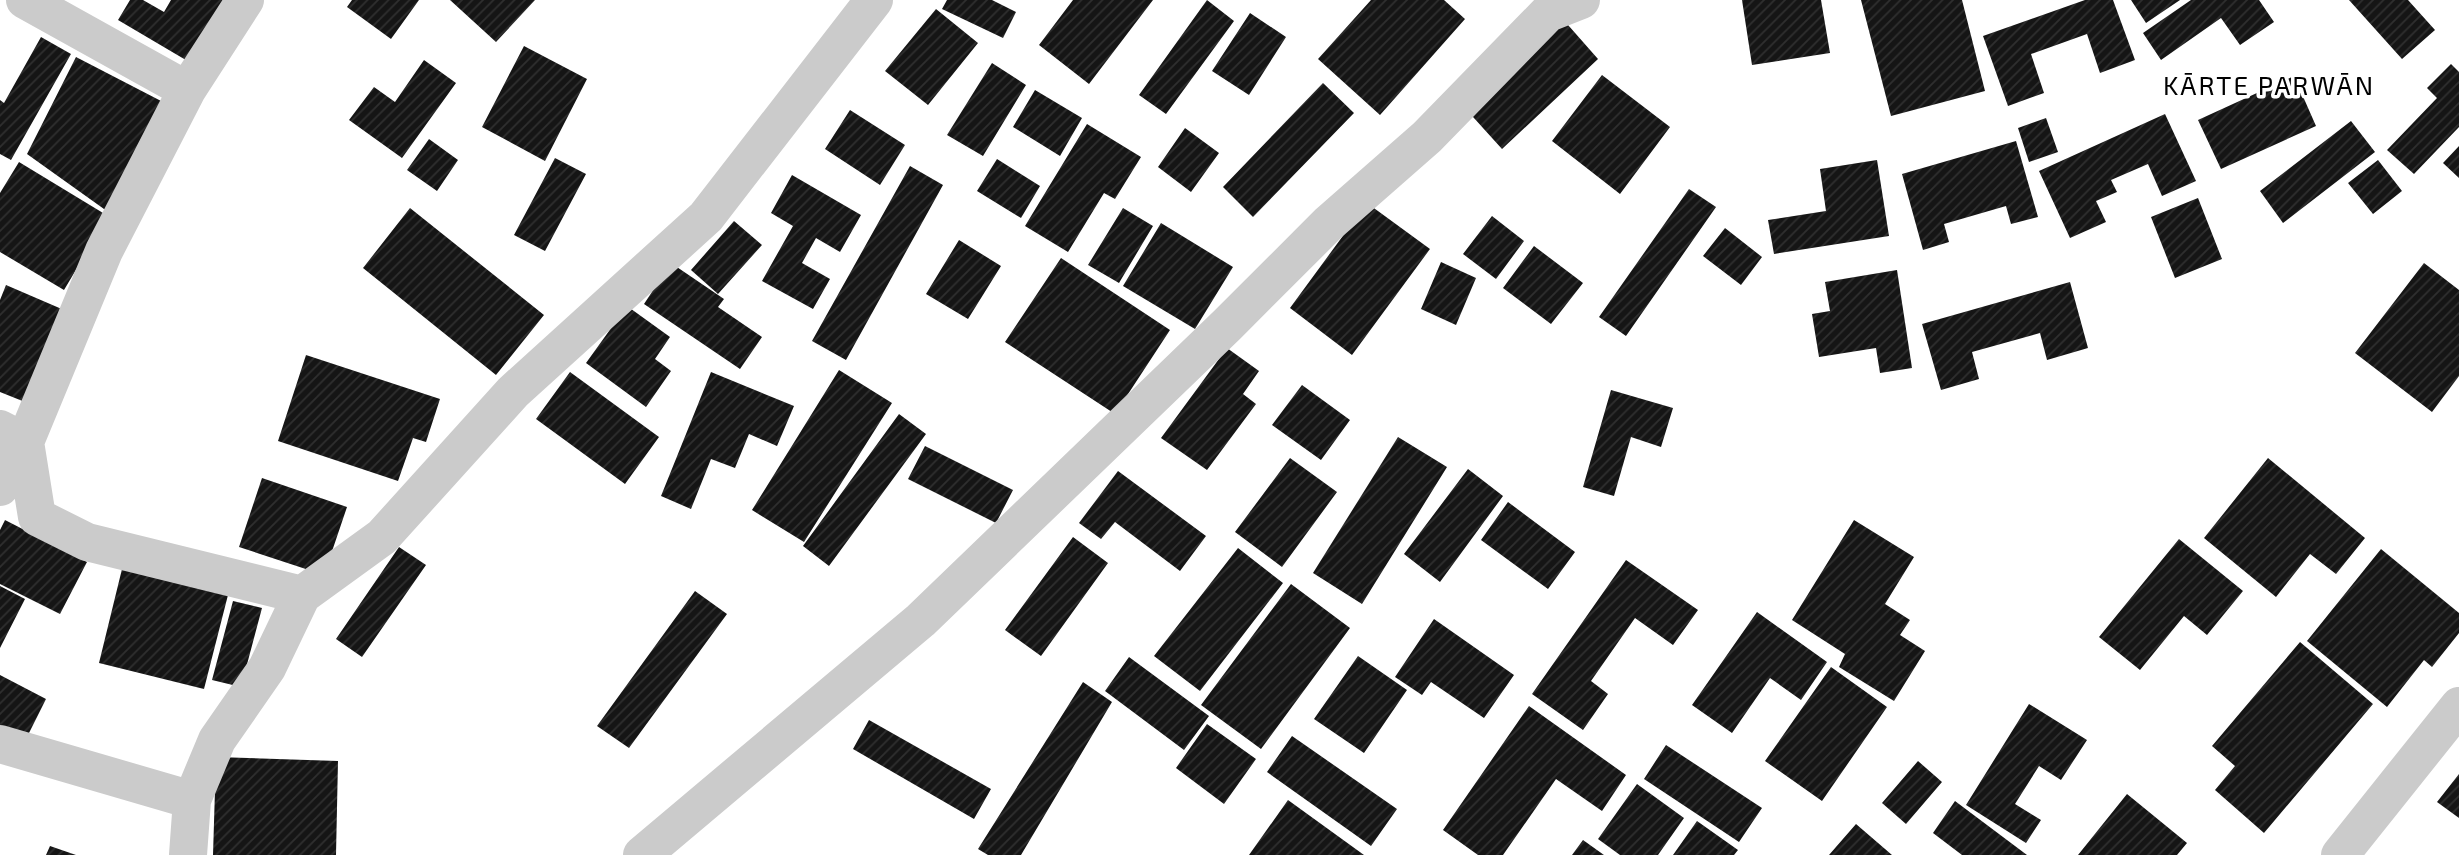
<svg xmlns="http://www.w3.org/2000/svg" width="2459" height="855" font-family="'Exo 2',sans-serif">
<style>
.building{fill:url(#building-hatch)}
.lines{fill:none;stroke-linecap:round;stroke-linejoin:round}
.street{stroke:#cbcbcb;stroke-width:38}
.labels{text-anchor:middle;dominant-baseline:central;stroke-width:7;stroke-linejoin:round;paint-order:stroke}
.neighbourhood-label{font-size:26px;letter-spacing:2px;fill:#000;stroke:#fff}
</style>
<defs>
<pattern id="building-hatch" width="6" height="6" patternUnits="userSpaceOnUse" patternTransform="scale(1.75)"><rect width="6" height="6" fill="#151515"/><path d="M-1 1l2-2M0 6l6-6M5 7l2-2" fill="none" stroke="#2f2f2f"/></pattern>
</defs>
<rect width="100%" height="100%" fill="#fff"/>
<path class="building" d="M 130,0 L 143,0 L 164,12 L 171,0 L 235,0 L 196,66 L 118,20 Z
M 352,0 L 419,0 L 391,39 L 347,7 Z
M 450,0 L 535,0 L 496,42 Z
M 947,0 L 992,0 L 1016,12 L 1003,38 L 942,9 Z
M 1073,0 L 1153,0 L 1089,84 L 1039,45 Z
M 1207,0 L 1234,21 L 1166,114 L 1139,95 Z
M 1371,0 L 1444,0 L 1465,19 L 1380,115 L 1318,59 Z
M 1742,0 L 1821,0 L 1830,53 L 1752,65 Z
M 1861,0 L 1962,0 L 1985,91 L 1891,116 Z
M 2085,0 L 2113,0 L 2135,60 L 2100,73 L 2087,34 L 2031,54 L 2044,93 L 2008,106 L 1983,36 Z
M 2131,0 L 2180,0 L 2146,23 Z
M 2191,0 L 2259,0 L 2274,22 L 2240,45 L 2221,18 L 2161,60 L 2143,33 Z
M 2349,0 L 2408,0 L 2435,30 L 2402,59 Z
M 936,9 L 978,43 L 928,105 L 885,71 Z
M 1250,13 L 1286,37 L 1249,95 L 1212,71 Z
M 1561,17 L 1598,59 L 1502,149 L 1464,107 Z
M 41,37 L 71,54 L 11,160 L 0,154 L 0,100 L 4,103 Z
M 524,46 L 587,79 L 545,161 L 482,127 Z
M 76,57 L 163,102 L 111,214 L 27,154 Z
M 424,60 L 456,83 L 402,158 L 349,120 L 374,87 L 395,102 Z
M 992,63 L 1026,85 L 983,156 L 947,135 Z
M 2451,64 L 2459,72 L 2459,127 L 2414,174 L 2387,150 L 2437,98 L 2427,88 Z
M 1602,75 L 1670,127 L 1620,194 L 1552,141 Z
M 2294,76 L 2316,126 L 2221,169 L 2198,120 Z
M 1323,83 L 1354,113 L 1253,217 L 1223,187 Z
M 1035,90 L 1082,118 L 1060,156 L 1013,127 Z
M 850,110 L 905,145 L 880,185 L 825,149 Z
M 2165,114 L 2196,181 L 2162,196 L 2148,164 L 2111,180 L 2117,192 L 2096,201 L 2106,222 L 2070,238 L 2039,171 Z
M 2046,118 L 2058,152 L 2029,162 L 2018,128 Z
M 2351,121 L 2375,152 L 2283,223 L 2260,191 Z
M 1087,124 L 1141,157 L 1115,199 L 1104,193 L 1068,252 L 1025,226 Z
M 1185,128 L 1219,153 L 1191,192 L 1158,167 Z
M 429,139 L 458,160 L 437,191 L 407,170 Z
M 2016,141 L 2038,217 L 2011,224 L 2006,206 L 1944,224 L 1949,242 L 1923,250 L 1902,174 Z
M 2459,146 L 2459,178 L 2443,163 Z
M 555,158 L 586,174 L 545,251 L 514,235 Z
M 997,159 L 1040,186 L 1021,218 L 977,191 Z
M 1877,160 L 1889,236 L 1774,254 L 1768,220 L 1826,211 L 1820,169 Z
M 2378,160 L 2402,191 L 2373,214 L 2348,183 Z
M 19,162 L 108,216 L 64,290 L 0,252 L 0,193 Z
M 910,166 L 943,185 L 846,360 L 812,341 Z
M 792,175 L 861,215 L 840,252 L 816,238 L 802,263 L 830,279 L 813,309 L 762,281 L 793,226 L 771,213 Z
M 1689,189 L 1716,207 L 1626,336 L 1599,317 Z
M 2198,198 L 2222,259 L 2175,278 L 2151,217 Z
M 1367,203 L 1430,249 L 1352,355 L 1290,308 Z
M 410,208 L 544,315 L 496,375 L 363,268 Z
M 1123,208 L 1153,226 L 1119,283 L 1088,265 Z
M 1492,216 L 1524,241 L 1496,279 L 1463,254 Z
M 734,221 L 762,245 L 718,294 L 691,270 Z
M 1161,223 L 1233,267 L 1195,329 L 1123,286 Z
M 1725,228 L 1762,257 L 1741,285 L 1703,256 Z
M 959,240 L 1001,266 L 968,319 L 926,294 Z
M 1534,246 L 1583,283 L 1551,324 L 1503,288 Z
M 1061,258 L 1170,330 L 1115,414 L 1005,342 Z
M 1441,262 L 1476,278 L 1456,325 L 1421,309 Z
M 671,263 L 724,299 L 718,307 L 762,337 L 740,369 L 644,304 Z
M 2424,263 L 2459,290 L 2459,376 L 2432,412 L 2355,353 Z
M 1897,270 L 1912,368 L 1880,373 L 1876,348 L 1819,357 L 1812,314 L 1830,311 L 1825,282 Z
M 2070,282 L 2088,348 L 2047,360 L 2040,333 L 1972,352 L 1979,379 L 1941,390 L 1922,324 Z
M 6,285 L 64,310 L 25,402 L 0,392 L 0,300 Z
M 627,306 L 670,337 L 655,359 L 671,371 L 646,407 L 586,363 Z
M 1227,348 L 1259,371 L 1243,394 L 1256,404 L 1207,470 L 1161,438 Z
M 306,355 L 440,399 L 426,442 L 413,438 L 398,481 L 278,441 Z
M 839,370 L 892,403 L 804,542 L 752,510 Z
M 570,372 L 659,437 L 625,484 L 536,419 Z
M 711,372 L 794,406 L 777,446 L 749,434 L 735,468 L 711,459 L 691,509 L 661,496 Z
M 1302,385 L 1350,420 L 1321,460 L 1272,425 Z
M 1611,390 L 1673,408 L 1661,447 L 1631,437 L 1614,496 L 1583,487 Z
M 899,414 L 926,434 L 829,566 L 803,546 Z
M 1398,437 L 1447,467 L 1362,604 L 1313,573 Z
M 925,446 L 1013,490 L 996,523 L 908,479 Z
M 1290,458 L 1337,492 L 1282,567 L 1235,532 Z
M 2268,458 L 2365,538 L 2336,574 L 2310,554 L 2276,597 L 2204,538 Z
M 1468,469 L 1503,496 L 1440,582 L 1404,554 Z
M 1118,471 L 1206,536 L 1180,571 L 1115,522 L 1101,539 L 1079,523 Z
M 262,478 L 347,507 L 324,575 L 239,547 Z
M 1508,502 L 1575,552 L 1548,589 L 1481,540 Z
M 5,520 L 87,562 L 60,614 L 0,584 L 0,530 Z
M 1854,520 L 1914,557 L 1885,604 L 1910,620 L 1900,635 L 1925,651 L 1894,701 L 1839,667 L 1845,654 L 1792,620 Z
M 1073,537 L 1108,563 L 1041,656 L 1005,630 Z
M 2179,539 L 2243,591 L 2207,635 L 2184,616 L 2140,670 L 2099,637 Z
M 399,547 L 426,565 L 362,657 L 336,639 Z
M 1238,548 L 1283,583 L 1200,691 L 1154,656 Z
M 2381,549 L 2459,613 L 2459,633 L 2432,667 L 2424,660 L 2387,707 L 2307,641 Z
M 1626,560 L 1698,610 L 1673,645 L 1635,618 L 1591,681 L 1608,694 L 1583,730 L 1532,694 Z
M 122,569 L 228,595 L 204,689 L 99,663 Z
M 1291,584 L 1350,628 L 1261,749 L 1201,705 Z
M 0,586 L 25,599 L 0,648 Z
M 695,591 L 727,614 L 629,748 L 597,726 Z
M 233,601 L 262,608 L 241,687 L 212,680 Z
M 1757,612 L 1827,662 L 1801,700 L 1770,678 L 1732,733 L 1692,705 Z
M 1434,619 L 1514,675 L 1484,718 L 1431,682 L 1422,695 L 1395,677 Z
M 2300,642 L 2373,704 L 2264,833 L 2215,790 L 2235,766 L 2212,746 Z
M 1358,656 L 1407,690 L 1364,753 L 1314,719 Z
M 1129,657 L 1209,716 L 1184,750 L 1105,691 Z
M 1831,667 L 1887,707 L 1822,801 L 1765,761 Z
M 0,675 L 46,699 L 25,741 L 0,728 Z
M 1083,682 L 1112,702 L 1021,855 L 988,855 L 978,849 Z
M 2029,704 L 2087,740 L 2061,780 L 2039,766 L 2015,804 L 2041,820 L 2026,843 L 1966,805 Z
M 1529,706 L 1626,775 L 1602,811 L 1556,779 L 1503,855 L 1478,855 L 1443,830 Z
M 869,720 L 991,789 L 974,819 L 853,749 Z
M 1207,724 L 1256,759 L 1224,804 L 1176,768 Z
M 1292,736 L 1397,809 L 1371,846 L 1267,772 Z
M 1666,745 L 1762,808 L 1739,842 L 1644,779 Z
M 216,757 L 338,761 L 336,855 L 213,855 Z
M 1918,761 L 1942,782 L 1906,824 L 1882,803 Z
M 2459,774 L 2459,818 L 2437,802 Z
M 1637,784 L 1684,818 L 1658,855 L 1620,855 L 1598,839 Z
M 2127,794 L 2187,843 L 2177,855 L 2078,855 Z
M 1288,800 L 1364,855 L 1249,855 Z
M 1955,801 L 2027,855 L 1962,855 L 1933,833 Z
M 1697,821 L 1738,850 L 1734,855 L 1673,855 Z
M 1856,824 L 1892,855 L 1829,855 Z
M 1583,840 L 1604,855 L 1572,855 Z
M 50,846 L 76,855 L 46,855 Z"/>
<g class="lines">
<path class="street" d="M 25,0 L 187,90 L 245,0
M 0,429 L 25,442 L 37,517 L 87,542 L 302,595
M 0,487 L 25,442 L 104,251 L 187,90
M 0,744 L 192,800
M 188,855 L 192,800 L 217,740 L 267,668 L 302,595 L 382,537 L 513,392 L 706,217 L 874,0
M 642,855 L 921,620 L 1227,325 L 1329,223 L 1427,137 L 1548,13 L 1581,0
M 2340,855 L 2459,706"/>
</g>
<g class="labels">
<g class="neighbourhood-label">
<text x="2269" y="84">KĀRTE PARWĀN</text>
</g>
</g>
</svg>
